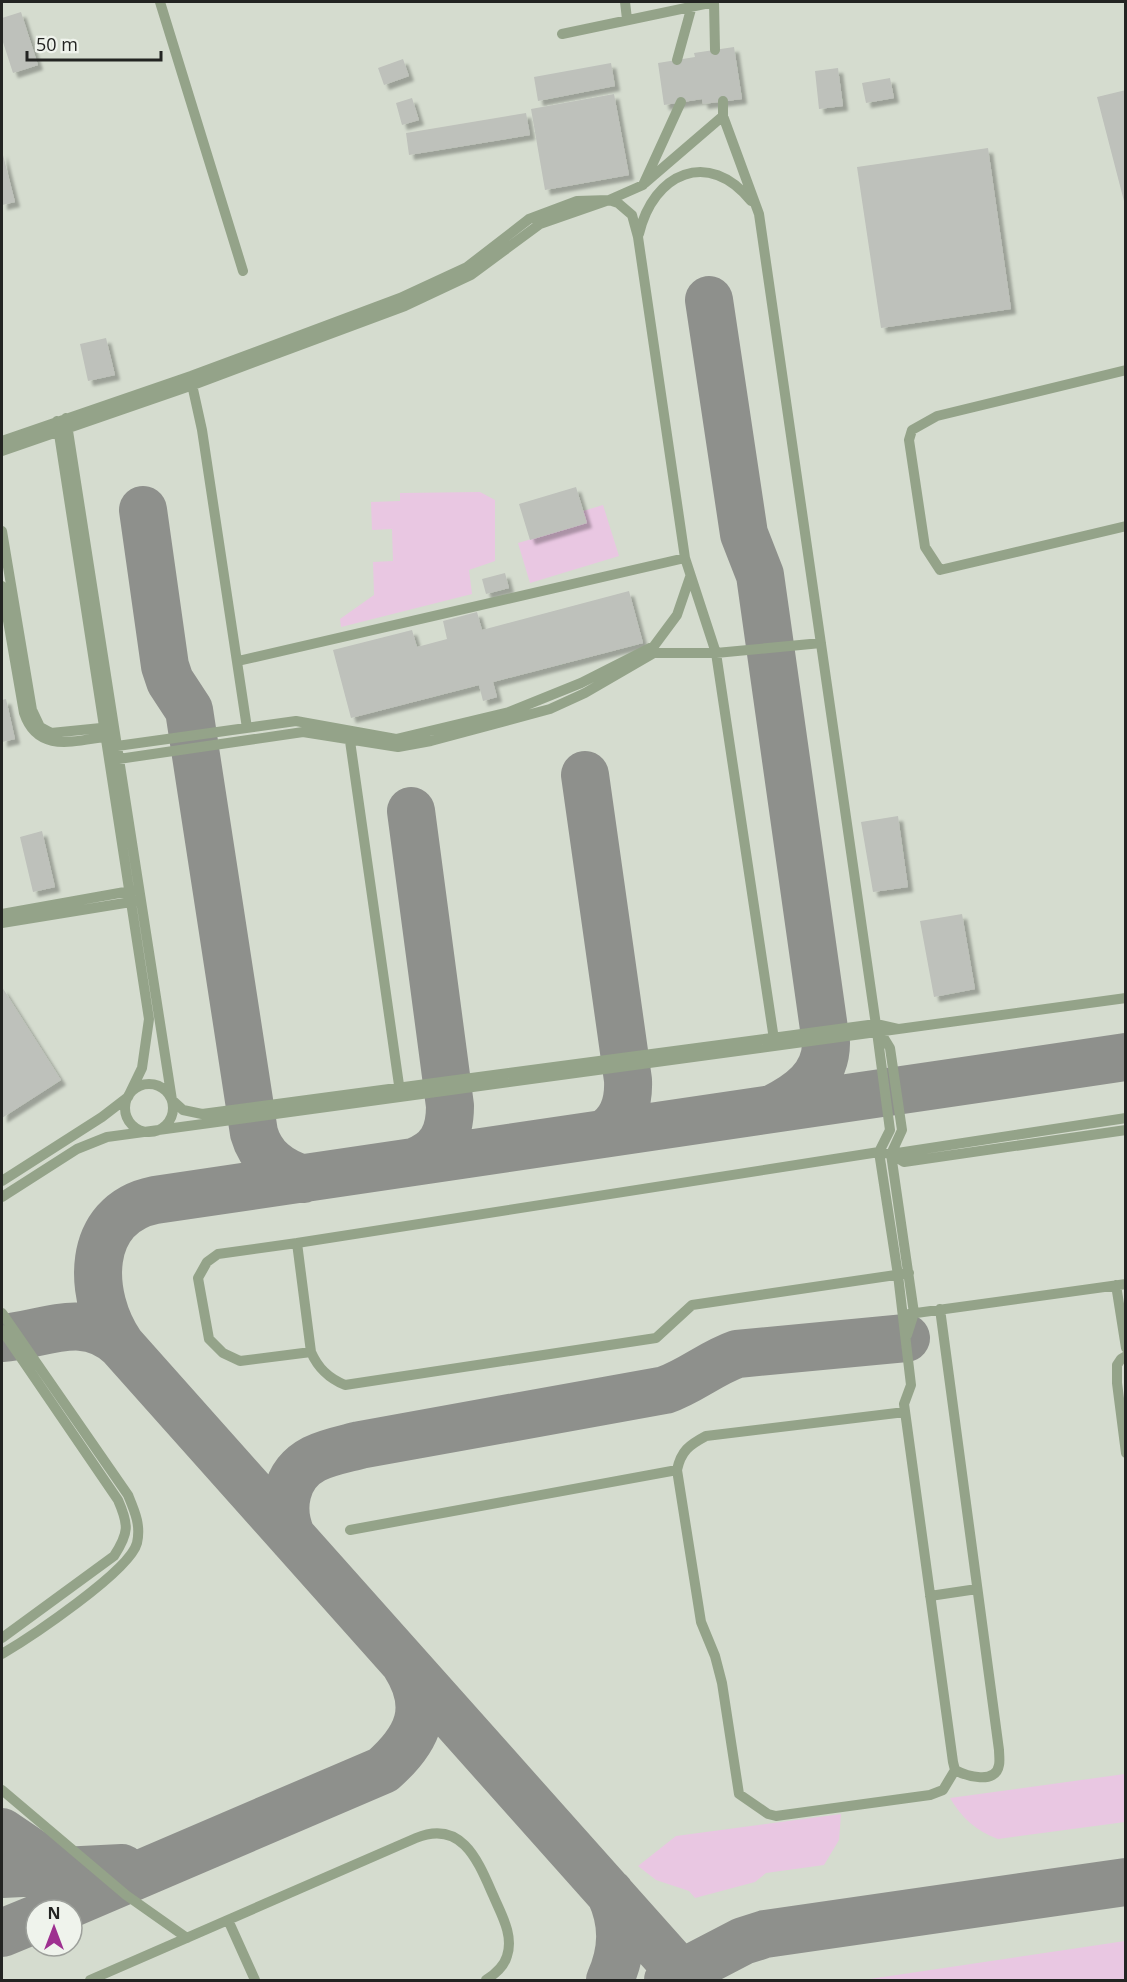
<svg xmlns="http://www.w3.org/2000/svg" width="1127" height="1982" font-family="'Open Sans',sans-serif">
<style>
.built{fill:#d5dccf;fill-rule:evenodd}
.green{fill:#e9c7e2}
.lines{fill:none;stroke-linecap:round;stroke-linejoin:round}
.taxiway{stroke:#8e908c;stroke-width:48}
.building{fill:#bec1bb;filter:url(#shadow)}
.service{stroke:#94a389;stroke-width:10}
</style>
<defs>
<filter id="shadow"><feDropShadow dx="5" dy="5" stdDeviation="1.5" flood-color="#0004"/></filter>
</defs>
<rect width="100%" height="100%" fill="#e2e6df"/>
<path class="built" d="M 2,2 L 1125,2 L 1125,1980 L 2,1980 ZM 36,1910 L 72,1910 L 72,1946 L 36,1946 Z"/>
<path class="green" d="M 480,492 L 495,500 L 495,561 L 469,570 L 472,594 L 341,627 L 340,619 L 374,595 L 373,562 L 393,561 L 392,529 L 372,530 L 371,502 L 400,501 L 400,493 Z
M 603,505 L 619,556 L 530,583 L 518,543 L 586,523 L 583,511 Z
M 1125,1774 L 1125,1822 L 998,1839 C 976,1831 962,1818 950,1798 Z
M 841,1814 L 839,1840 L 824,1865 L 766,1873 L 755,1882 L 695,1898 L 689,1891 L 656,1880 L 638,1866 L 676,1836 Z
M 1125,1941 L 1125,1980 L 863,1980 Z"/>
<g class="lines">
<path class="taxiway" d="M 709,300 L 744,534 L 760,575 L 826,1043 C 826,1077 800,1095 772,1109
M 143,510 L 165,666 L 170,681 L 189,710 L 254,1133 C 261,1158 279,1171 303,1179
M 585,775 L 628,1080 C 629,1102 623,1123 603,1134
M 411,811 L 450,1106 C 450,1134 441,1152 414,1162
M 2,1338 C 44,1335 84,1310 121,1345
M 292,1537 C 279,1509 285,1474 314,1459 C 328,1452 345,1449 360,1445 L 665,1390 C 691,1381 711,1363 737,1354 L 906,1338
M 2,1832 L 67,1876
M 2,1874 L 122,1868
M 610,1893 C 624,1923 623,1951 610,1980
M 56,1910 L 383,1770 C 418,1739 433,1708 405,1664
M 2,1933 L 36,1919
M 668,1980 L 743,1941 L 765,1934 L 1126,1882
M 687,1980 L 121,1345 C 87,1296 85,1214 155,1200 L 1126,1057"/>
</g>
<path class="building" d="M 21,12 L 38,65 L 13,73 L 2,39 L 2,18 Z
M 734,47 L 742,99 L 703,104 L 702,99 L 664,105 L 658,63 L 695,57 L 694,53 Z
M 403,59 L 409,76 L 384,85 L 378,68 Z
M 611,63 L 615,86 L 538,101 L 534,77 Z
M 838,68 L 843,106 L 819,109 L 815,71 Z
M 890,78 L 894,98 L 866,103 L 862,83 Z
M 1126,90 L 1126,204 L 1125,205 L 1097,97 Z
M 614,94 L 629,175 L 545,190 L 531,109 Z
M 412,98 L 419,120 L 402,125 L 396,103 Z
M 526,113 L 530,135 L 409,155 L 406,133 Z
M 988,148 L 1011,309 L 881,328 L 857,167 Z
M 2,151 L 15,202 L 2,205 Z
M 106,338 L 115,375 L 88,381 L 80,344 Z
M 576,487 L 587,523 L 530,540 L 519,504 Z
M 505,573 L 509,588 L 486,594 L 482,579 Z
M 629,591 L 643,643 L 493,682 L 497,697 L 483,701 L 479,685 L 351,718 L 333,650 L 412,630 L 417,647 L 447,639 L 443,621 L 477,612 L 482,630 Z
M 6,699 L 15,739 L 2,742 L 2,700 Z
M 898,816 L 908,887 L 873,892 L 861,822 Z
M 42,831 L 55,887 L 33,892 L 20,837 Z
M 962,914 L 975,989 L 934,997 L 920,921 Z
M 2,987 L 61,1080 L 2,1118 Z"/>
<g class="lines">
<path class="service" d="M 160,2 L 243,271
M 625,2 L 627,19
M 714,2 L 715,50
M 562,34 L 714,2
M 677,60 L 693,2
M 723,101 L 723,116 L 759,214 L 877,1032 L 890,1130 L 879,1152 L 898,1275 L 911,1385 L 904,1404 L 953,1762 L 955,1770 C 966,1776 996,1785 999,1765 C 1000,1761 999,1754 999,1750 L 940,1309
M 645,183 L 723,116
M 639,234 C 653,173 709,148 751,201
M 1126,370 L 937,416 L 912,430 L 909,440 L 925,547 L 940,570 L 1126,526
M 191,380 L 202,430 L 247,728
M 66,418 L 172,1100 L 183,1110 L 202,1114 L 876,1024 L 898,1029
M 2,441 L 191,376 L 400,298 L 467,267 L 529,219 L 577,201 L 609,200 L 618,203 L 632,215 L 638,237 L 685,558 L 716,653 L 775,1046
M 2,451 L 193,385 L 405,306 L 471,275 L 540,224 L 609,200 L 643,185 L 681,102
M 2,531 L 32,710 L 40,727 L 51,733 L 111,727
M 2,586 L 24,713 C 38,755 76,740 111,736
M 648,653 L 716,653 L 821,643
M 238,661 L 685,558
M 349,734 L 400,1092
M 110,747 L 296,721 L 396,739 L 509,712 L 581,683 L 654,646 L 677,615 L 690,577
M 112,760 L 303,732 L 398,747 L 431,741 L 550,709 L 585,693 L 654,653
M 2,914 L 136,890
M 2,923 L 137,901
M 879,1030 L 890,1048 L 902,1130 L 891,1154 L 914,1313 L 907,1335
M125 1108a24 24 0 1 1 48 0a24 24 0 1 1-48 0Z
M 891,1154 L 904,1162 L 1126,1130
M 2,1181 L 102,1117 L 128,1097 L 142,1068 L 149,1019 L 57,421
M 2,1197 L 77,1149 L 107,1137 L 1126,998
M 297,1243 L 218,1254 L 207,1262 L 198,1278 L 209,1339 L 223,1353 L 240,1361 L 311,1352
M 909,1273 L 692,1305 L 656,1338 L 345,1385 C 328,1378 318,1368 311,1352 L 297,1243 L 879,1152 L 891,1154 L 1126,1118
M 1116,1285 L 1126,1348
M 2,1313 L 128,1495 C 135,1512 141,1525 137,1543 C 130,1571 29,1638 2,1654
M 909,1314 L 1126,1284
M 2,1330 L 118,1500 C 129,1525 129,1533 114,1556 L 2,1638
M 1126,1356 L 1121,1359 L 1117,1365 L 1117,1383 L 1126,1453
M 905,1412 L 706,1436 C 689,1445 681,1451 677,1470 L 701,1622 L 715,1656 L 722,1683 L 739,1794 L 768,1814 L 776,1816 L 930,1795 L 943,1790 L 955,1770
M 350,1530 L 677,1470
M 930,1596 L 977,1589
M 2,1790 L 126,1895 L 187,1938
M 228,1920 L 255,1980
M 90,1980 L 416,1838 C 462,1819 478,1861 493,1895 C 501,1914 514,1935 507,1956 C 504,1967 495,1974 486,1980"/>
</g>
<rect width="1127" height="1982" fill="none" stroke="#232422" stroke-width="6"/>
<g transform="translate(54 1928)"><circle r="28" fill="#eff3ec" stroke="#9da09b" stroke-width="1.5"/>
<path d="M0-4.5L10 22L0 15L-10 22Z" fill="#9e3090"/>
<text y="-9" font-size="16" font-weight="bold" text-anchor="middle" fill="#232422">N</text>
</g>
<path d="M27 51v9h134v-9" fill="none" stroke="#232422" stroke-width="3"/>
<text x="36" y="51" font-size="18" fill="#232422" stroke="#eff3ec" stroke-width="4.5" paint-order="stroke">50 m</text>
</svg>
